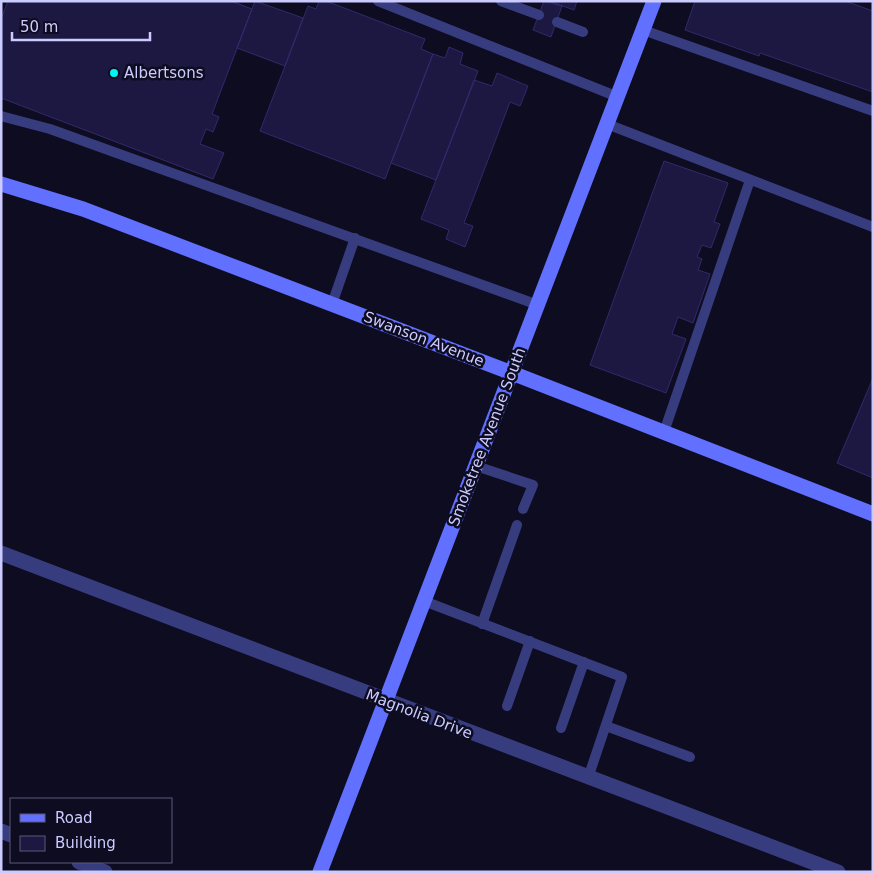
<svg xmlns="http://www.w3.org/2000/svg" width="874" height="873" font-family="'DejaVu Sans',sans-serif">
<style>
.building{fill:#1c1841;stroke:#302a6d}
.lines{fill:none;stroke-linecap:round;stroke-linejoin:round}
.lane{stroke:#373c7f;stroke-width:10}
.street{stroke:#373c7f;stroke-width:15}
.secondary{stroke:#6270ff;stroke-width:15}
.poi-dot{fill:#00f6f3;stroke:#0e0c20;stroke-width:2}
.labels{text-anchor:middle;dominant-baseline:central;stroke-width:5;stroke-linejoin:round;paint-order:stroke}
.poi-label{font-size:15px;fill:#cbcbff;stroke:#0e0c20;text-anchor:start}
.street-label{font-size:15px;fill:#cbcbff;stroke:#0e0c20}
</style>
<rect width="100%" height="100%" fill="#0e0c20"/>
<path class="building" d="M 8,1 L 231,1 L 252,9 L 212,114 L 219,117 L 213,132 L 206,129 L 200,144 L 224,153 L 213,179 L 1,98 L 1,19 Z
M 255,1 L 303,18 L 285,66 L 237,48 Z
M 319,1 L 326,1 L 425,39 L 421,49 L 433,54 L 385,179 L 260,131 L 308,6 L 316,9 Z
M 544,1 L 562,6 L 551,37 L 533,30 Z
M 549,1 L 577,1 L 574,10 Z
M 695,1 L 845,1 L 873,11 L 873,92 L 760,53 L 759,56 L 685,30 Z
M 449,47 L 463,53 L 460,64 L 478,71 L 436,180 L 391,163 L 433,54 L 445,58 Z
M 497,73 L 528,86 L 520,106 L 510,102 L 464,223 L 473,226 L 465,247 L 446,239 L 449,230 L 421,219 L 474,80 L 492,86 Z
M 664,161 L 728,183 L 714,222 L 720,224 L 711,248 L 702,245 L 697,257 L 702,259 L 698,270 L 710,274 L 693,323 L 678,317 L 672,334 L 686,339 L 666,393 L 590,365 Z
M 873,378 L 873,478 L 837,463 Z"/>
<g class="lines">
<path class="lane" d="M 378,1 L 618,97
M 501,1 L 539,15
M 557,22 L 583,32
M 643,30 L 873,111
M 1,116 L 50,129 L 538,305
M 607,124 L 873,227
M 332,304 L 355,238
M 664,432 L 750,180
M 476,466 L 533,485 L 523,509
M 424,601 L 622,677 L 588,778
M 482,624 L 517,525
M 507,706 L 530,641
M 606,726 L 690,757
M 561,728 L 584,662"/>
<path class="street" d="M 1,553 L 838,872
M 1,831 L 11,835
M 79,862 L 105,872"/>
<path class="secondary" d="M 1,184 L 83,209 L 512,373 L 873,514
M 320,872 L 654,1"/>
</g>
<circle class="poi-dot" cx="114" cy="73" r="5"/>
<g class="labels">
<g class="poi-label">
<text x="124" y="73">Albertsons</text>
</g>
<g class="street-label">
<text transform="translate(424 339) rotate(21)">Swanson Avenue</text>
<text transform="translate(487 437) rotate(-69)">Smoketree Avenue South</text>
<text transform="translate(419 714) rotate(21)">Magnolia Drive</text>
</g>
</g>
<rect width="874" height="873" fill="none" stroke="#cbcbff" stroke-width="5"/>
<rect x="10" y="798" width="162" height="65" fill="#0e0c20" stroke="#5a5879"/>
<rect x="20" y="814" width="25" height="8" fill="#6270ff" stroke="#5a5879"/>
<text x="55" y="823" font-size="15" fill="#cbcbff">Road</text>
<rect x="20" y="836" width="25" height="15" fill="#1c1841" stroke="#5a5879"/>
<text x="55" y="848" font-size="15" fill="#cbcbff">Building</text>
<path d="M12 32v8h138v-8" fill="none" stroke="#cbcbff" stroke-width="2.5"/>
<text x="20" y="32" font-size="15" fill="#cbcbff" stroke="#0e0c20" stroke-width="4" paint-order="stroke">50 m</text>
</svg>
